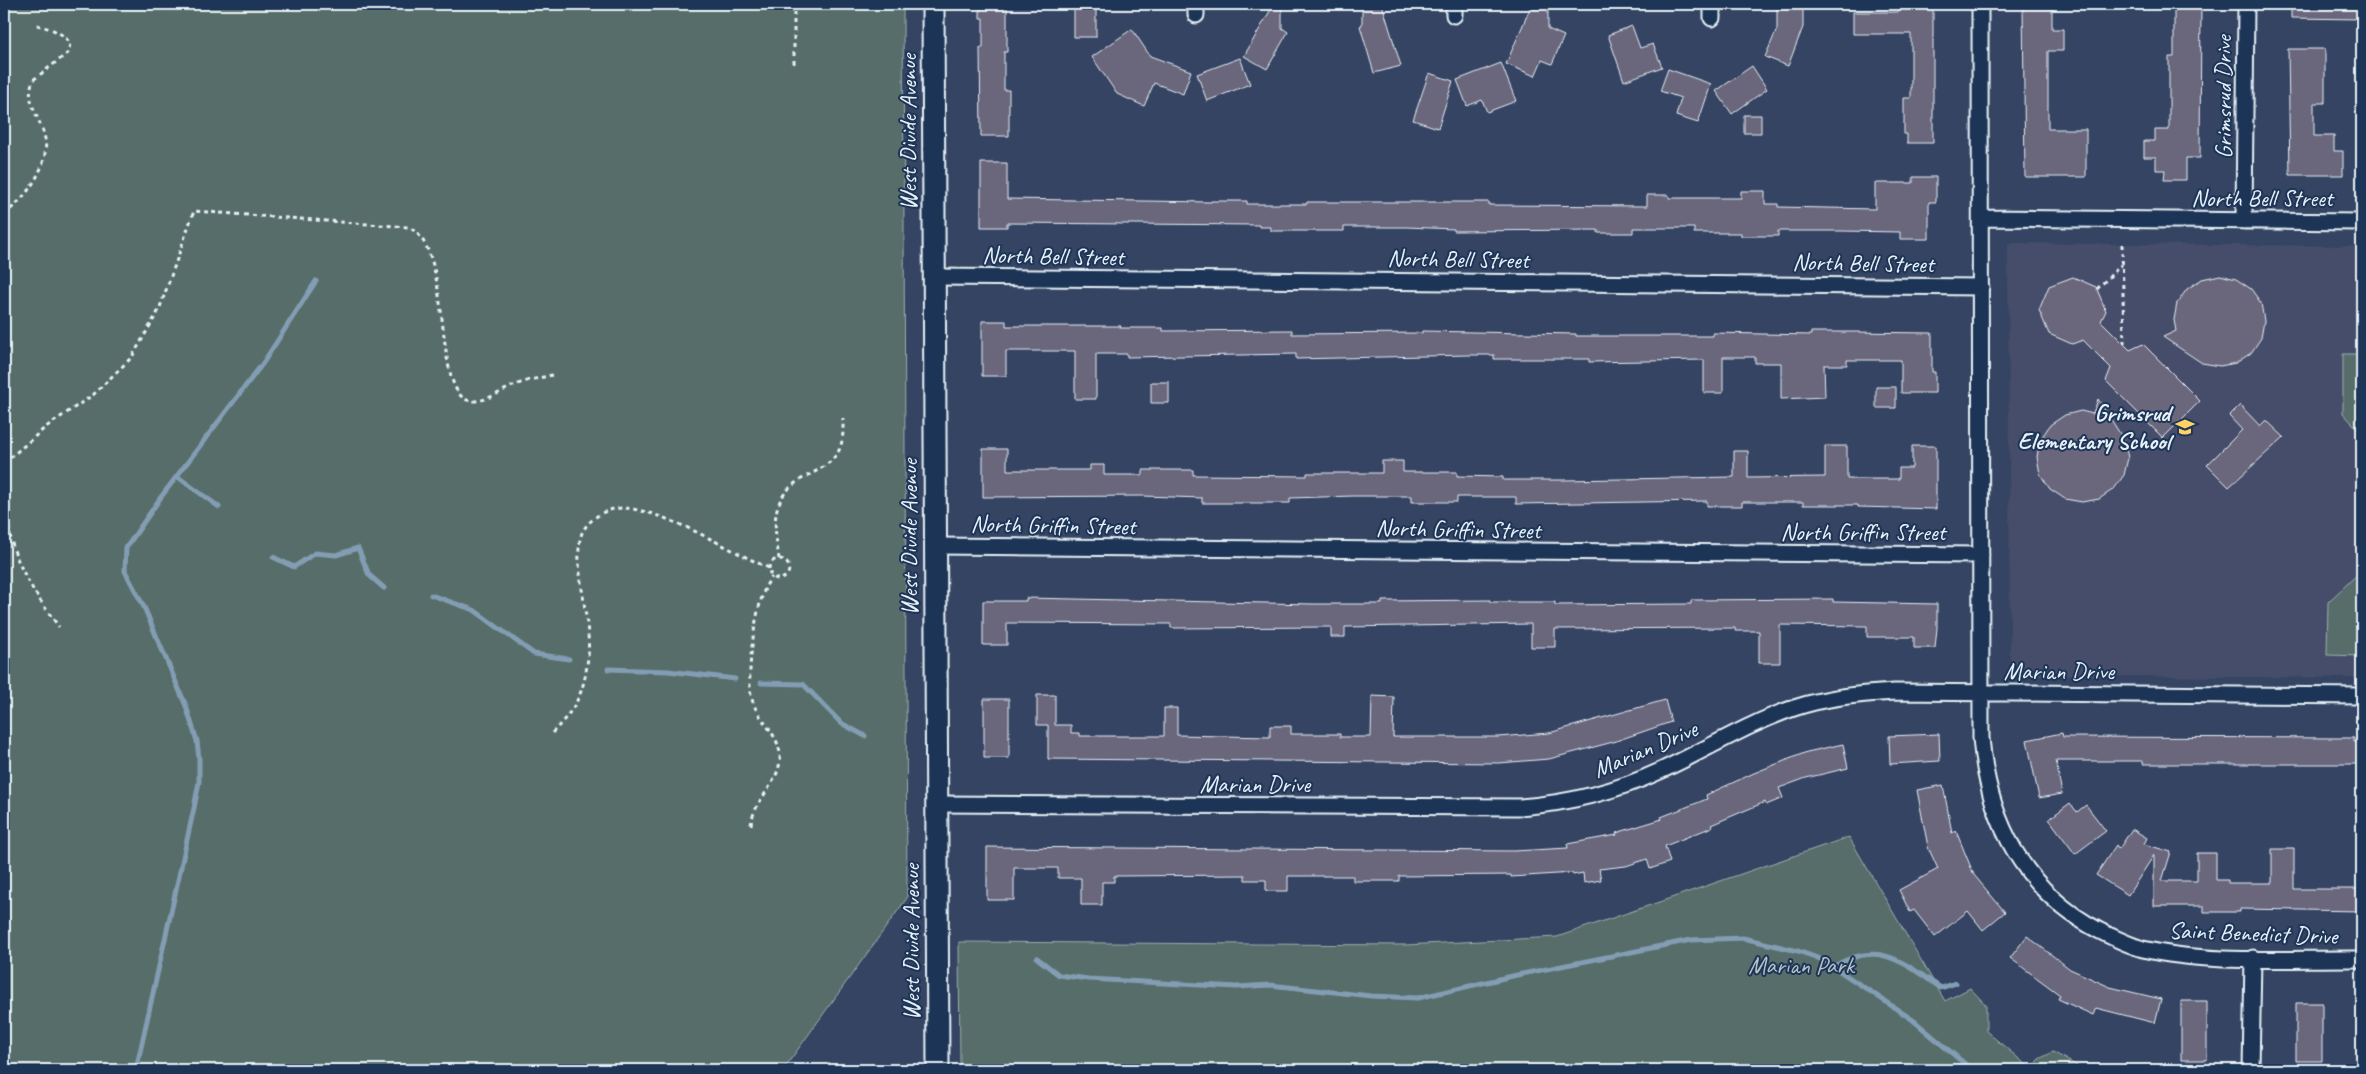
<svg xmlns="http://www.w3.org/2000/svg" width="2366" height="1074" font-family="Caveat,sans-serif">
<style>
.built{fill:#444e6a}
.green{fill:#566d69;stroke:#9fafb0}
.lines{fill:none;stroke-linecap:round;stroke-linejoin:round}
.stream{stroke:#839eb4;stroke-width:5}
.building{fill:#6b667b;stroke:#e8f1f8}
.street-casing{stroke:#e8f1f8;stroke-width:19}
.secondary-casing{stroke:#e8f1f8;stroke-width:25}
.path{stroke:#e8f1f8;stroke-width:3;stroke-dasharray:4 4;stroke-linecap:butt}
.street{stroke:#1d3557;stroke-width:15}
.secondary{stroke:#1d3557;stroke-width:21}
.labels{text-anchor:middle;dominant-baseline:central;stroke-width:4;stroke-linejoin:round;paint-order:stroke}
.street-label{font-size:24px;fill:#e8f1f8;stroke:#1d3557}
.poi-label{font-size:24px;font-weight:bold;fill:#e8f1f8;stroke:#1d3557;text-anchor:end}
.park-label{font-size:24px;fill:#b5c3c6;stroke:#1d3557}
</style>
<rect width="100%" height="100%" fill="#344462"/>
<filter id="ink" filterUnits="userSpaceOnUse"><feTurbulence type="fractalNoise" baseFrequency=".02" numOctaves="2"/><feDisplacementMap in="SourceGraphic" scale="10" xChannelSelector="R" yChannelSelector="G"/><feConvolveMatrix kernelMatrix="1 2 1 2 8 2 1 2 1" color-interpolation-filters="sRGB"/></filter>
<g filter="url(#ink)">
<path class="built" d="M 2008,243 L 2362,246 L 2362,678 L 2010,675 Z"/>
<path class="green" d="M 4,4 L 903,4 L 907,898 L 783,1070 L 4,1070 Z
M 2343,354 L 2362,354 L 2362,434 L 2343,413 Z
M 2362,570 L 2362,656 L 2327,655 L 2328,602 Z
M 1849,837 L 1945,1001 L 1970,988 L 1986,1005 L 1986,1031 L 2030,1068 L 2039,1059 L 2053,1052 L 2084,1070 L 960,1070 L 959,942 L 1405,945 L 1557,937 Z"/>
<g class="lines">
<path class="stream" d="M 736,4 L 745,4
M 814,4 L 815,4
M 178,477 L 219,507
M 273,557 L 294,567 L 315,553 L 336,555 L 358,548 L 369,575 L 384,588
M 431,595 L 474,610 L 534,654 L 569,659
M 608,669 L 668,671 L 735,679
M 761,683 L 803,684 L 841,723 L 865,736
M 1037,958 L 1059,975 L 1088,979 L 1237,987 L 1270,985 L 1371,996 L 1418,998 L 1517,975 L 1691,940 L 1743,938 L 1798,951 L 1823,960 L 1913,1020 L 1972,1070
M 1833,967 C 1879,939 1902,962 1941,988 L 1956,983
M 136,1070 L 194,808 L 199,782 L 199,759 L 197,741 L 186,706 L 144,607 L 125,571 L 126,548 L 161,497 L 263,363 L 316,281"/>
</g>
<path class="building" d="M 980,4 L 1007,4 L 1007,52 L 1004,52 L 1004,90 L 1009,90 L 1009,136 L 981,136 L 980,48 L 983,48 L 983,18 L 980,18 Z
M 1074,4 L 1096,4 L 1096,37 L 1074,37 Z
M 1274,4 L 1282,4 L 1282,28 L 1288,32 L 1267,69 L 1244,56 Z
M 1362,4 L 1382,4 L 1401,66 L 1374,73 L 1360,26 L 1362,25 Z
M 1532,4 L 1548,4 L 1548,29 L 1564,36 L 1552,64 L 1542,60 L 1535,76 L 1506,64 Z
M 1777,4 L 1803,4 L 1803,27 L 1788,66 L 1765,57 L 1777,29 Z
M 1898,4 L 1933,4 L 1933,143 L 1907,143 L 1907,134 L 1904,134 L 1904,98 L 1911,98 L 1911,34 L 1853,34 L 1853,12 L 1898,12 Z
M 2174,4 L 2201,4 L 2200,158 L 2186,158 L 2186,180 L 2164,180 L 2165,170 L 2156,170 L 2156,157 L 2144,157 L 2144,141 L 2155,141 L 2155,130 L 2169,130 L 2169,57 L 2174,57 Z
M 2291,4 L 2361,4 L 2361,19 L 2291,18 Z
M 2023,6 L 2052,6 L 2052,29 L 2063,29 L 2063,51 L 2048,51 L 2048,129 L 2086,129 L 2086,177 L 2025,177 Z
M 1632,26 L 1640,48 L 1653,44 L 1662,67 L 1624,81 L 1608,35 Z
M 1132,29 L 1150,56 L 1191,71 L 1183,94 L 1154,83 L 1144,106 L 1117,94 L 1092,57 Z
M 2288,49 L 2325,49 L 2325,103 L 2314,103 L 2314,136 L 2334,136 L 2334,151 L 2343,151 L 2343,175 L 2290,175 Z
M 1240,58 L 1250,84 L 1207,101 L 1197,74 Z
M 1501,63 L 1516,101 L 1487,112 L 1482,100 L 1467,106 L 1457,80 Z
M 1752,66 L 1767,89 L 1732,114 L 1716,91 Z
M 1668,69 L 1711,84 L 1698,123 L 1676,116 L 1681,98 L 1660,91 Z
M 1429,73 L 1453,81 L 1438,128 L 1413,120 Z
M 1744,115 L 1761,115 L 1761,133 L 1744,133 Z
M 981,163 L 1007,163 L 1007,199 L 1211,202 L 1211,201 L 1247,201 L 1247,204 L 1307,204 L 1307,202 L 1489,202 L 1489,205 L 1647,206 L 1647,195 L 1669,195 L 1669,198 L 1741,198 L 1741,191 L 1765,191 L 1765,204 L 1778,204 L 1778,207 L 1875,209 L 1875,183 L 1913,183 L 1913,177 L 1936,177 L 1936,202 L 1929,202 L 1929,239 L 1900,239 L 1900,232 L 1842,231 L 1778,231 L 1778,236 L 1741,236 L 1741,233 L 1694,233 L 1694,228 L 1633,228 L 1633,233 L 1598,233 L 1598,230 L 1454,231 L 1454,229 L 1406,227 L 1344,227 L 1344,231 L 1271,231 L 1271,227 L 1259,227 L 1259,225 L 1007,223 L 1007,227 L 981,227 Z
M 2220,275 L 2236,279 L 2251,289 L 2261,303 L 2264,321 L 2261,338 L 2251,353 L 2236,363 L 2220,366 L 2202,363 L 2163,337 L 2176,331 L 2174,320 L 2177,303 L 2187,289 L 2202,279 Z
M 2073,277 L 2096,287 L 2106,311 L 2101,321 L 2130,350 L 2143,344 L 2200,401 L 2163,438 L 2106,381 L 2111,368 L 2083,340 L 2072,344 L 2049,334 L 2039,310 L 2049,286 Z
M 982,321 L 1006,321 L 1006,326 L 1121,326 L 1120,328 L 1163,328 L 1163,331 L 1292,330 L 1292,334 L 1422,333 L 1422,331 L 1576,334 L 1576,336 L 1713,336 L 1713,333 L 1811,335 L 1811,332 L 1852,332 L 1932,333 L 1932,372 L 1935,372 L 1935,393 L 1901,393 L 1901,360 L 1847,360 L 1847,365 L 1824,365 L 1825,397 L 1781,399 L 1781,363 L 1755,363 L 1755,357 L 1723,357 L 1723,393 L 1704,393 L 1704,360 L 1589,362 L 1589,359 L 1494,359 L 1494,355 L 1468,355 L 1296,359 L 1296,354 L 1127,357 L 1127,354 L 1096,354 L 1096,399 L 1075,399 L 1075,351 L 1006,351 L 1006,376 L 982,376 Z
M 1151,382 L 1169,382 L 1169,403 L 1151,403 Z
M 1876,387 L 1896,387 L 1896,408 L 1876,408 Z
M 2098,399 L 2124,440 L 2128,458 L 2124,475 L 2114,489 L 2099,499 L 2082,502 L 2065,499 L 2050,489 L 2040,474 L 2037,457 L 2040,440 L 2050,425 L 2065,415 L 2081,411 L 2093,414 Z
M 2240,405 L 2260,426 L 2266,420 L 2284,437 L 2229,487 L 2207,465 L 2242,430 L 2229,416 Z
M 1825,446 L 1847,446 L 1847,479 L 1899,479 L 1899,468 L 1912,468 L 1912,446 L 1936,446 L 1936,509 L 1858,507 L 1858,505 L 1803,505 L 1803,502 L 1742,502 L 1742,506 L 1707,506 L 1707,501 L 1516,504 L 1516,497 L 1457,497 L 1457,502 L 1412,502 L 1412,496 L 1353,496 L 1290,498 L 1290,503 L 1202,503 L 1202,498 L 1143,496 L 983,497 L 983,449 L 1007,449 L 1007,470 L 1090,470 L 1090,465 L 1104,465 L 1104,475 L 1143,475 L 1143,470 L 1193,470 L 1193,475 L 1307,476 L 1307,473 L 1382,473 L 1382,461 L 1403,461 L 1403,472 L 1457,472 L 1457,476 L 1503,477 L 1503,480 L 1564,480 L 1734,477 L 1734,451 L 1748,451 L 1748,478 L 1825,477 Z
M 1026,598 L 1313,604 L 1382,604 L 1382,601 L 1490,600 L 1490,602 L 1555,602 L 1555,605 L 1691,604 L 1691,600 L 1833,599 L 1833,602 L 1937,604 L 1937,628 L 1935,648 L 1914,648 L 1914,637 L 1867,637 L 1867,626 L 1780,625 L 1780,663 L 1759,663 L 1759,631 L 1735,631 L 1735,628 L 1555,629 L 1555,647 L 1531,647 L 1531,624 L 1345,627 L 1345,637 L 1331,637 L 1331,627 L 1171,628 L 1171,624 L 1007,623 L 1007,645 L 983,645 L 983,601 L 1026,601 Z
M 1037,695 L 1055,695 L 1055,725 L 1071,725 L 1071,733 L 1080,733 L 1080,736 L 1164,736 L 1164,708 L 1177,708 L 1177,735 L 1270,737 L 1270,726 L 1291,726 L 1291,734 L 1340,734 L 1340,737 L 1371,737 L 1372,696 L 1394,697 L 1393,737 L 1498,737 L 1549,733 L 1665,700 L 1671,722 L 1613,742 L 1549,759 L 1499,763 L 1048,759 L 1048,725 L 1037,725 Z
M 984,699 L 1009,699 L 1009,758 L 984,758 Z
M 2062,733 L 2063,737 L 2354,738 L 2354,742 L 2362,742 L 2362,764 L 2143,764 L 2143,761 L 2056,761 L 2062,794 L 2039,798 L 2027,740 Z
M 1939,734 L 1940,761 L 1890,764 L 1889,736 Z
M 1843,744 L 1848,768 L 1806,778 L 1779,788 L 1783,798 L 1766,805 L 1765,802 L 1711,825 L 1712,827 L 1665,846 L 1670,862 L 1650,869 L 1647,859 L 1626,866 L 1599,869 L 1601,880 L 1584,883 L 1583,873 L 1573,875 L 1572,873 L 1511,877 L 1511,875 L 1399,876 L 1399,881 L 1353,881 L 1353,876 L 1288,876 L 1288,891 L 1266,891 L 1266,880 L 1245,880 L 1245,875 L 1114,876 L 1114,882 L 1102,882 L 1102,905 L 1081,905 L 1081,878 L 1058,878 L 1058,868 L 1014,868 L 1014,900 L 987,900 L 987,847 L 1514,851 L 1568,848 L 1567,844 L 1617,835 L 1616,833 L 1662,819 L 1661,817 L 1707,799 L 1706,795 L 1754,773 L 1807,752 Z
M 1943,785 L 1952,833 L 1956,831 L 1974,875 L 2005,912 L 1983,930 L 1968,911 L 1935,937 L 1914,910 L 1910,912 L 1899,890 L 1938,869 L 1928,847 L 1917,790 Z
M 2070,803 L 2077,812 L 2086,805 L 2106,831 L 2075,854 L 2049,819 Z
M 2132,829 L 2147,838 L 2144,844 L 2171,852 L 2162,881 L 2197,881 L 2197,853 L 2216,853 L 2216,880 L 2228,880 L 2228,883 L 2272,883 L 2272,849 L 2294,849 L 2294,889 L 2362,889 L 2362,911 L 2240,909 L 2240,912 L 2204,912 L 2204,906 L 2154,906 L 2154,855 L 2128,895 L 2096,875 L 2116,845 L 2119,849 Z
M 2027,936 L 2070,969 L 2110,987 L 2161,999 L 2155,1023 L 2096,1008 L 2093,1015 L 2058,999 L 2060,995 L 2010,958 Z
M 2181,1001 L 2207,1001 L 2207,1060 L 2181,1060 Z
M 2296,1003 L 2322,1003 L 2322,1061 L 2296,1061 Z"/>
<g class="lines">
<g class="street-casing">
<path id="street" d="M 1196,4 L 1196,15
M 1454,4 L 1454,15
M 1712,4 L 1712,18
M 1980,4 L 1981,738 C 1988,820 2023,890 2098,930 C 2112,937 2128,945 2143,949 C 2210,965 2293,958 2362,959
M 1981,218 L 2362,222
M 2244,221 L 2246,4
M 935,277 L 1981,287
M 935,546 L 1981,555
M 936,804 L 1520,807 C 1569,803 1615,792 1660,771 C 1704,751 1747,724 1794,708 C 1827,697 1861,694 1895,692 L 2362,696
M 2251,1070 L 2253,958"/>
</g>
<g class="secondary-casing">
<path id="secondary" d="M 933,4 L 938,1070"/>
</g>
<path class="path" d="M 794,4 L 794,66
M 4,214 C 25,200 50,166 45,139 C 41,118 24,103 33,80 L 68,53 L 70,44 C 63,31 47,28 34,24
M 2122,244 L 2124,343
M 2097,289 L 2122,264
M 4,463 L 46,427 L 93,395 L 132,357 L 159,310 L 194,211 L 408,227 C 456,248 430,399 472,401 C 487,402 502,390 515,385 C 527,380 540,378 552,375
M 4,463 C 6,493 5,529 17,558 C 27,583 43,605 59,627
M769 569a10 10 0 1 1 20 0a10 10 0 1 1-20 0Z
M 779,559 C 777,543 773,525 777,509 C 787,475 820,477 836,455 C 844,445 843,430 843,418
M 552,733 C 577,707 584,693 588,657 C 592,620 571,561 582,533 C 586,524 593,519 600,514 C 611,508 622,507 633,509 C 679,518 726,549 769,568
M 751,825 C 754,799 778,785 780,760 C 782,735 758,722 752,699 C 745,678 756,592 772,577"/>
<use href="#street" class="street"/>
<use href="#secondary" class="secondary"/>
</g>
</g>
<defs>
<g id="school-bare" transform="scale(1.5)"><path d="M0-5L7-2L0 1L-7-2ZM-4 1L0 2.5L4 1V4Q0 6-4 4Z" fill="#ffd166" stroke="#1d3557" stroke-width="2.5" paint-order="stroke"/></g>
</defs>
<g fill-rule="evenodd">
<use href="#school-bare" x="2185" y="427"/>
</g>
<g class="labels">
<g class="street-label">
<text transform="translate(2223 97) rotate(-90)">Grimsrud Drive</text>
<text transform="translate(908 132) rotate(-90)">West Divide Avenue</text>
<text x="2262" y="198">North Bell Street</text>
<text transform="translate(1053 256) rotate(1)">North Bell Street</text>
<text transform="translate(1458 259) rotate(1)">North Bell Street</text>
<text transform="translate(1863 263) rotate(1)">North Bell Street</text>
<text transform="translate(1053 525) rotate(1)">North Griffin Street</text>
<text transform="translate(1458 529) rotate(1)">North Griffin Street</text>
<text x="1863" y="532">North Griffin Street</text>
<text transform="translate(909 537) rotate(-90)">West Divide Avenue</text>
<text x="2059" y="671">Marian Drive</text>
<text transform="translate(1645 749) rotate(-23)">Marian Drive</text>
<text x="1255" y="784">Marian Drive</text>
<text transform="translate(2253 933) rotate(2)">Saint Benedict Drive</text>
<text transform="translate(911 942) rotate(-90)">West Divide Avenue</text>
</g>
<g class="poi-label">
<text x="2170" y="413">Grimsrud<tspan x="2170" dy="28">Elementary School</tspan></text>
</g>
<g class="park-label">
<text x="1801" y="965">Marian Park</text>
</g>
</g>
<rect width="2366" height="1074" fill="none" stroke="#1d3557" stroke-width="20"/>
<rect x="10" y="10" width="2346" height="1054" fill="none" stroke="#e8f1f8" stroke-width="2" filter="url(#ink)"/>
</svg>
